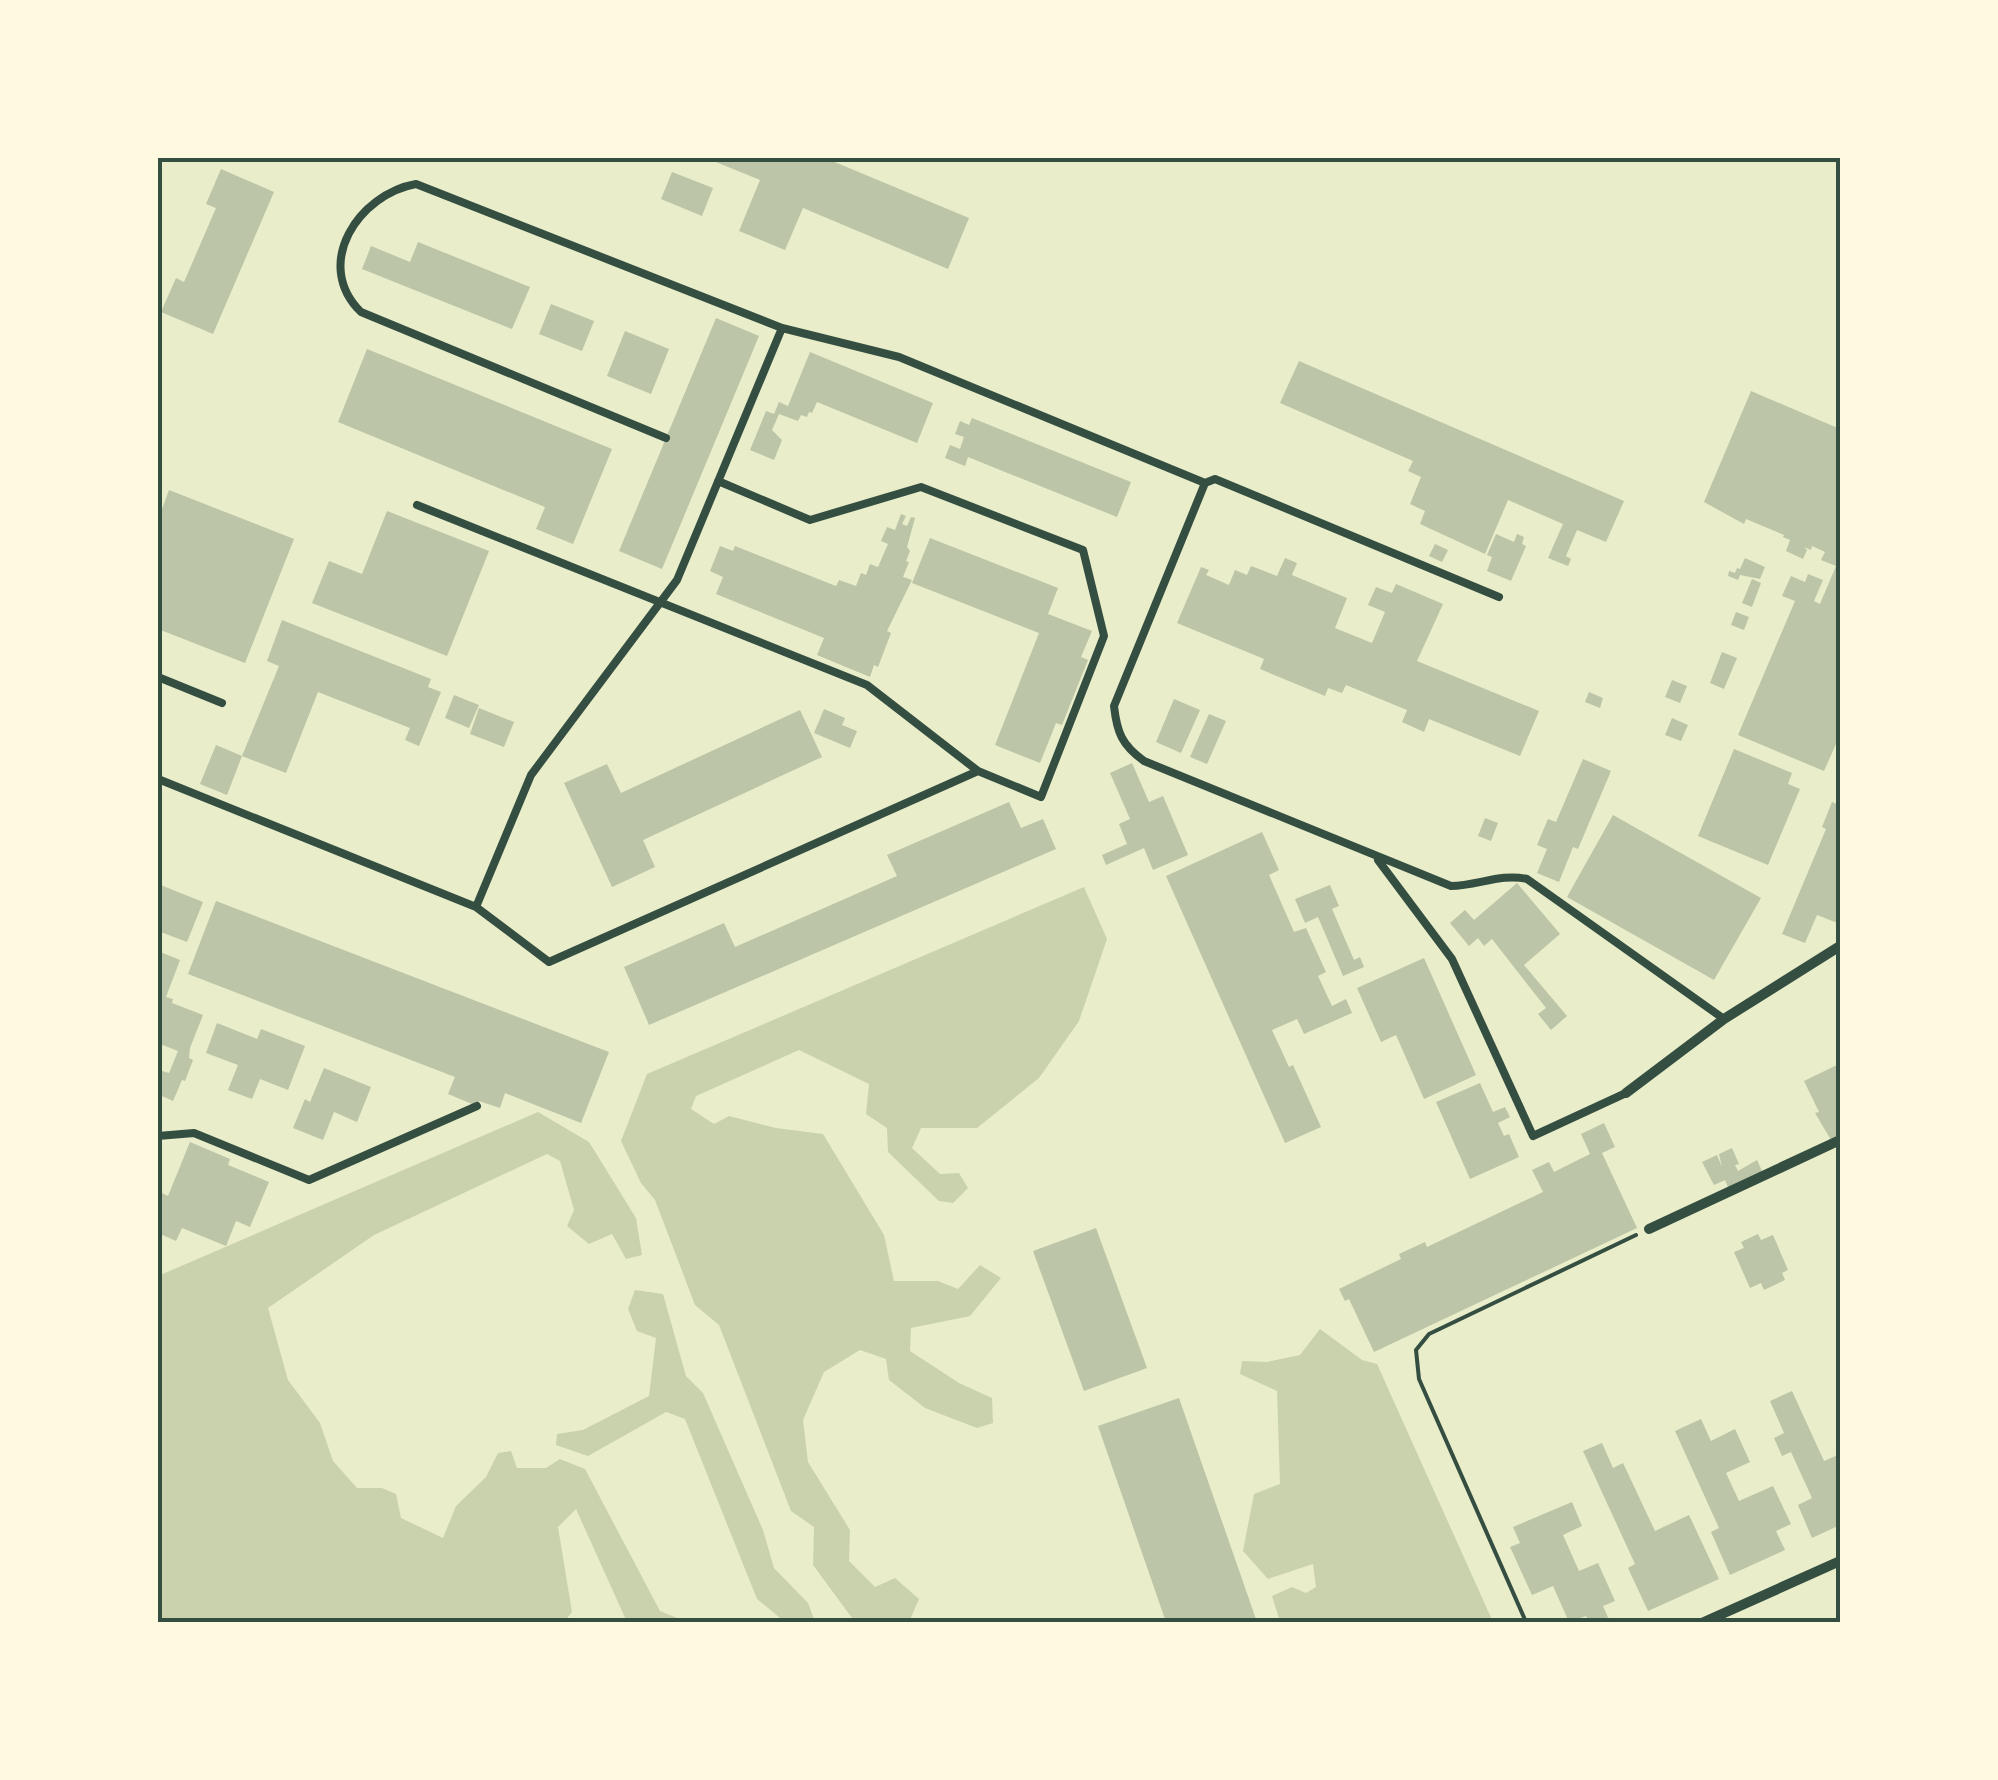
<svg xmlns="http://www.w3.org/2000/svg" width="1998" height="1780" font-family="'PT Serif',serif">
<style>
.green{fill:#cad2ad}
.building{fill:#bcc5a7}
.lines{fill:none;stroke-linecap:round;stroke-linejoin:round}
.path{stroke:#344e41;stroke-width:4}
.service{stroke:#344e41;stroke-width:8}
.minor{stroke:#344e41;stroke-width:10}
.neatline{fill:none;stroke:#344e41;stroke-width:4}
</style>
<rect width="100%" height="100%" fill="#e9edc9"/>
<path class="green" d="M 1084,887 L 1107,939 L 1079,1021 L 1039,1078 L 977,1128 L 921,1128 L 912,1148 L 940,1174 L 959,1173 L 968,1188 L 953,1203 L 939,1201 L 888,1152 L 887,1128 L 866,1114 L 869,1084 L 799,1050 L 696,1096 L 691,1109 L 714,1124 L 729,1116 L 776,1128 L 823,1134 L 884,1235 L 894,1281 L 938,1281 L 958,1289 L 980,1265 L 1001,1278 L 970,1316 L 911,1328 L 910,1351 L 959,1383 L 992,1398 L 993,1423 L 977,1428 L 925,1408 L 889,1380 L 886,1359 L 860,1350 L 824,1372 L 803,1420 L 808,1462 L 850,1530 L 849,1561 L 875,1587 L 895,1578 L 919,1599 L 909,1622 L 851,1622 L 852,1618 L 813,1565 L 814,1527 L 791,1511 L 719,1325 L 695,1305 L 655,1200 L 641,1183 L 621,1141 L 647,1074 Z
M 538,1112 L 589,1142 L 636,1218 L 642,1255 L 626,1259 L 612,1234 L 589,1244 L 567,1226 L 574,1210 L 560,1161 L 547,1154 L 374,1235 L 268,1308 L 288,1380 L 320,1423 L 333,1461 L 357,1488 L 382,1488 L 396,1494 L 401,1518 L 443,1538 L 456,1506 L 486,1477 L 498,1453 L 511,1451 L 517,1468 L 546,1468 L 560,1459 L 585,1469 L 660,1611 L 687,1622 L 627,1622 L 576,1509 L 558,1527 L 572,1612 L 564,1622 L 158,1622 L 158,1276 Z
M 635,1290 L 663,1294 L 686,1376 L 703,1393 L 763,1530 L 774,1568 L 808,1603 L 815,1622 L 785,1622 L 757,1599 L 685,1419 L 666,1412 L 588,1456 L 556,1445 L 557,1434 L 583,1430 L 649,1396 L 656,1338 L 637,1331 L 628,1309 Z
M 1320,1329 L 1362,1360 L 1377,1364 L 1493,1622 L 1280,1622 L 1272,1596 L 1292,1587 L 1306,1593 L 1316,1587 L 1313,1564 L 1268,1579 L 1243,1551 L 1254,1494 L 1280,1484 L 1277,1391 L 1240,1374 L 1242,1361 L 1267,1362 L 1300,1355 Z"/>
<path class="building" d="M 706,158 L 825,158 L 969,218 L 948,269 L 803,208 L 785,250 L 739,231 L 760,180 Z
M 221,169 L 274,192 L 213,334 L 161,312 L 176,278 L 184,282 L 216,208 L 206,204 Z
M 672,172 L 713,188 L 702,216 L 661,199 Z
M 418,242 L 530,287 L 512,329 L 362,269 L 371,246 L 410,262 Z
M 551,304 L 594,321 L 582,351 L 539,334 Z
M 716,318 L 759,336 L 662,569 L 619,551 Z
M 625,331 L 669,349 L 651,394 L 607,376 Z
M 367,349 L 612,449 L 573,544 L 536,529 L 545,507 L 338,422 Z
M 810,352 L 933,403 L 917,443 L 817,402 L 812,413 L 809,412 L 807,417 L 801,415 L 798,421 L 779,414 L 772,430 L 782,440 L 774,460 L 750,450 L 766,411 L 774,414 L 779,402 L 788,406 Z
M 1299,361 L 1624,501 L 1606,542 L 1577,530 L 1566,556 L 1571,559 L 1568,566 L 1548,558 L 1563,524 L 1508,500 L 1485,554 L 1420,524 L 1425,511 L 1410,504 L 1421,477 L 1408,471 L 1413,461 L 1280,403 Z
M 1751,391 L 1840,429 L 1840,746 L 1836,744 L 1824,771 L 1738,735 L 1795,601 L 1782,596 L 1791,576 L 1805,582 L 1808,574 L 1823,580 L 1814,601 L 1820,604 L 1836,566 L 1821,560 L 1825,552 L 1812,546 L 1811,550 L 1804,547 L 1807,550 L 1803,559 L 1786,551 L 1790,540 L 1783,537 L 1784,535 L 1746,519 L 1744,524 L 1704,502 Z
M 972,418 L 1131,482 L 1117,517 L 968,457 L 965,466 L 945,458 L 950,445 L 960,449 L 964,437 L 955,434 L 960,421 L 969,425 Z
M 169,490 L 294,539 L 245,663 L 158,629 L 158,520 Z
M 387,511 L 489,551 L 447,656 L 312,603 L 329,561 L 362,574 Z
M 901,514 L 906,516 L 902,524 L 907,526 L 911,517 L 915,518 L 907,547 L 910,551 L 906,561 L 909,562 L 903,577 L 912,580 L 887,631 L 891,633 L 878,667 L 874,665 L 870,677 L 817,655 L 824,638 L 716,594 L 723,577 L 710,571 L 720,546 L 733,551 L 735,546 L 836,586 L 839,580 L 856,586 L 861,573 L 866,575 L 870,564 L 878,567 L 888,544 L 881,541 L 887,527 L 895,530 Z
M 1496,534 L 1514,542 L 1517,534 L 1524,537 L 1522,544 L 1526,546 L 1511,581 L 1487,571 L 1492,557 L 1487,555 Z
M 930,538 L 1058,588 L 1048,614 L 1092,631 L 1081,657 L 1088,660 L 1062,725 L 1056,723 L 1040,763 L 995,745 L 1039,633 L 912,583 Z
M 1435,544 L 1448,550 L 1442,562 L 1429,556 Z
M 1285,558 L 1297,563 L 1292,575 L 1347,598 L 1335,628 L 1372,643 L 1385,612 L 1368,605 L 1376,587 L 1392,593 L 1396,584 L 1443,604 L 1417,661 L 1539,711 L 1520,756 L 1429,719 L 1424,732 L 1402,722 L 1407,710 L 1346,685 L 1342,693 L 1328,688 L 1325,696 L 1260,669 L 1264,659 L 1177,623 L 1201,567 L 1209,570 L 1206,575 L 1229,585 L 1235,570 L 1247,575 L 1251,566 L 1277,576 Z
M 1745,558 L 1765,567 L 1760,579 L 1740,575 L 1738,580 L 1728,576 L 1729,571 L 1735,573 L 1737,568 L 1740,569 Z
M 1752,579 L 1761,583 L 1752,607 L 1742,603 Z
M 1736,612 L 1749,617 L 1744,630 L 1731,625 Z
M 282,620 L 431,679 L 428,687 L 441,692 L 419,746 L 405,740 L 410,728 L 318,692 L 286,773 L 242,756 L 279,666 L 267,661 Z
M 1722,652 L 1737,658 L 1724,689 L 1710,683 Z
M 1672,680 L 1687,686 L 1680,703 L 1665,697 Z
M 1589,692 L 1603,698 L 1600,708 L 1585,702 Z
M 454,695 L 479,705 L 469,728 L 445,718 Z
M 1174,699 L 1200,710 L 1181,753 L 1156,742 Z
M 479,708 L 514,722 L 504,747 L 470,734 Z
M 824,709 L 845,718 L 842,725 L 857,731 L 850,748 L 814,733 Z
M 800,710 L 822,757 L 643,840 L 655,867 L 612,887 L 564,783 L 607,764 L 621,793 Z
M 1209,714 L 1226,721 L 1207,764 L 1190,757 Z
M 1672,718 L 1688,725 L 1681,741 L 1665,735 Z
M 216,745 L 242,756 L 227,795 L 200,784 Z
M 1734,749 L 1792,773 L 1788,784 L 1800,789 L 1768,865 L 1698,836 Z
M 1583,759 L 1611,771 L 1578,849 L 1573,847 L 1559,882 L 1537,873 L 1547,849 L 1537,845 L 1548,819 L 1556,822 Z
M 1132,763 L 1149,802 L 1163,796 L 1188,855 L 1153,870 L 1144,848 L 1106,865 L 1102,855 L 1127,844 L 1119,824 L 1130,819 L 1110,773 Z
M 1840,796 L 1840,924 L 1817,915 L 1805,943 L 1782,934 L 1826,829 L 1822,827 L 1832,802 L 1837,804 Z
M 1009,802 L 1021,828 L 1043,819 L 1056,849 L 649,1025 L 624,967 L 724,923 L 735,947 L 897,876 L 887,855 Z
M 1613,815 L 1761,898 L 1714,980 L 1567,897 Z
M 1485,818 L 1498,823 L 1491,841 L 1478,836 Z
M 1262,832 L 1279,870 L 1269,875 L 1294,932 L 1306,928 L 1326,972 L 1318,976 L 1332,1006 L 1346,999 L 1352,1013 L 1304,1034 L 1297,1019 L 1272,1030 L 1289,1067 L 1293,1065 L 1321,1127 L 1285,1143 L 1166,876 Z
M 1517,883 L 1560,934 L 1524,965 L 1567,1016 L 1551,1030 L 1538,1014 L 1546,1008 L 1492,939 L 1484,946 L 1478,938 L 1469,946 L 1450,923 L 1465,910 L 1474,920 Z
M 158,884 L 203,902 L 187,942 L 158,931 Z
M 1330,885 L 1339,906 L 1332,909 L 1354,960 L 1360,957 L 1364,967 L 1343,976 L 1318,917 L 1305,923 L 1295,899 Z
M 216,901 L 609,1052 L 581,1123 L 505,1093 L 500,1108 L 479,1101 L 477,1106 L 448,1094 L 455,1077 L 188,974 Z
M 158,951 L 180,960 L 166,997 L 173,999 L 172,1003 L 203,1015 L 190,1048 L 189,1058 L 193,1060 L 185,1081 L 182,1080 L 173,1101 L 162,1096 L 158,1108 L 158,1077 L 162,1071 L 169,1073 L 178,1051 L 160,1044 L 162,1038 L 158,1036 Z
M 1424,958 L 1476,1075 L 1424,1099 L 1396,1035 L 1381,1042 L 1357,988 Z
M 217,1023 L 257,1039 L 261,1029 L 305,1046 L 288,1090 L 260,1079 L 252,1099 L 228,1090 L 238,1065 L 206,1053 Z
M 1837,1065 L 1840,1072 L 1840,1135 L 1831,1140 L 1815,1113 L 1819,1112 L 1804,1081 Z
M 324,1068 L 371,1087 L 357,1122 L 334,1112 L 323,1140 L 293,1128 L 305,1099 L 310,1102 Z
M 1480,1083 L 1493,1112 L 1505,1107 L 1510,1117 L 1498,1123 L 1504,1136 L 1509,1134 L 1519,1157 L 1470,1179 L 1436,1102 Z
M 1604,1123 L 1615,1147 L 1602,1153 L 1637,1228 L 1374,1352 L 1349,1299 L 1345,1301 L 1339,1289 L 1401,1259 L 1399,1254 L 1425,1242 L 1427,1247 L 1543,1192 L 1532,1170 L 1549,1162 L 1554,1172 L 1590,1154 L 1581,1134 Z
M 190,1142 L 230,1159 L 228,1165 L 269,1182 L 250,1227 L 236,1221 L 226,1246 L 182,1228 L 176,1241 L 158,1233 L 158,1191 L 168,1196 Z
M 1732,1148 L 1739,1164 L 1735,1165 L 1738,1171 L 1757,1160 L 1762,1171 L 1728,1187 L 1725,1180 L 1714,1185 L 1702,1162 L 1717,1155 L 1722,1167 L 1719,1154 Z
M 1096,1228 L 1147,1368 L 1084,1391 L 1033,1251 Z
M 1758,1234 L 1761,1240 L 1773,1235 L 1788,1270 L 1782,1273 L 1785,1280 L 1764,1290 L 1761,1283 L 1750,1288 L 1734,1252 L 1744,1248 L 1741,1242 Z
M 1792,1391 L 1824,1461 L 1840,1454 L 1840,1525 L 1812,1538 L 1798,1505 L 1812,1498 L 1791,1452 L 1782,1456 L 1774,1438 L 1784,1433 L 1770,1401 Z
M 1179,1398 L 1257,1622 L 1166,1622 L 1098,1426 Z
M 1701,1419 L 1711,1441 L 1735,1429 L 1750,1462 L 1726,1473 L 1739,1501 L 1773,1486 L 1791,1524 L 1776,1531 L 1785,1550 L 1730,1575 L 1711,1532 L 1719,1528 L 1675,1431 Z
M 1602,1443 L 1613,1468 L 1623,1463 L 1655,1531 L 1689,1515 L 1719,1579 L 1648,1611 L 1628,1568 L 1635,1564 L 1583,1451 Z
M 1572,1502 L 1582,1526 L 1563,1535 L 1579,1571 L 1598,1563 L 1615,1601 L 1603,1606 L 1610,1622 L 1589,1622 L 1586,1616 L 1569,1622 L 1553,1586 L 1532,1595 L 1510,1547 L 1520,1543 L 1513,1527 Z"/>
<g class="lines">
<path class="path" d="M 1526,1622 L 1419,1379 L 1416,1350 L 1429,1334 L 1636,1235"/>
<path class="service" d="M 666,438 L 361,312 C 312,264 359,194 416,184 L 782,328 L 899,357 L 1205,483 L 1114,706 C 1117,733 1122,745 1144,761 L 1451,886 C 1477,886 1501,873 1527,879 L 1724,1019
M 1205,483 L 1215,479 L 1499,597
M 417,505 L 867,685 L 978,771
M 158,677 L 222,703
M 158,779 L 476,907 L 531,775 L 677,580 L 782,328
M 1378,860 L 1452,959 L 1533,1136 L 1626,1093
M 476,907 L 549,962 L 978,771 L 1041,797 L 1104,636 L 1083,550 L 921,487 L 810,520 L 718,481
M 158,1136 L 194,1133 L 309,1180 L 477,1106"/>
<path class="minor" d="M 1626,1093 L 1724,1019 L 1840,946
M 1649,1229 L 1840,1140
M 1704,1622 L 1840,1561"/>
</g>
<rect width="1998" height="1780" fill="none" stroke="#fefae0" stroke-width="320"/>
<rect x="160" y="160" width="1678" height="1460" class="neatline"/>
</svg>
